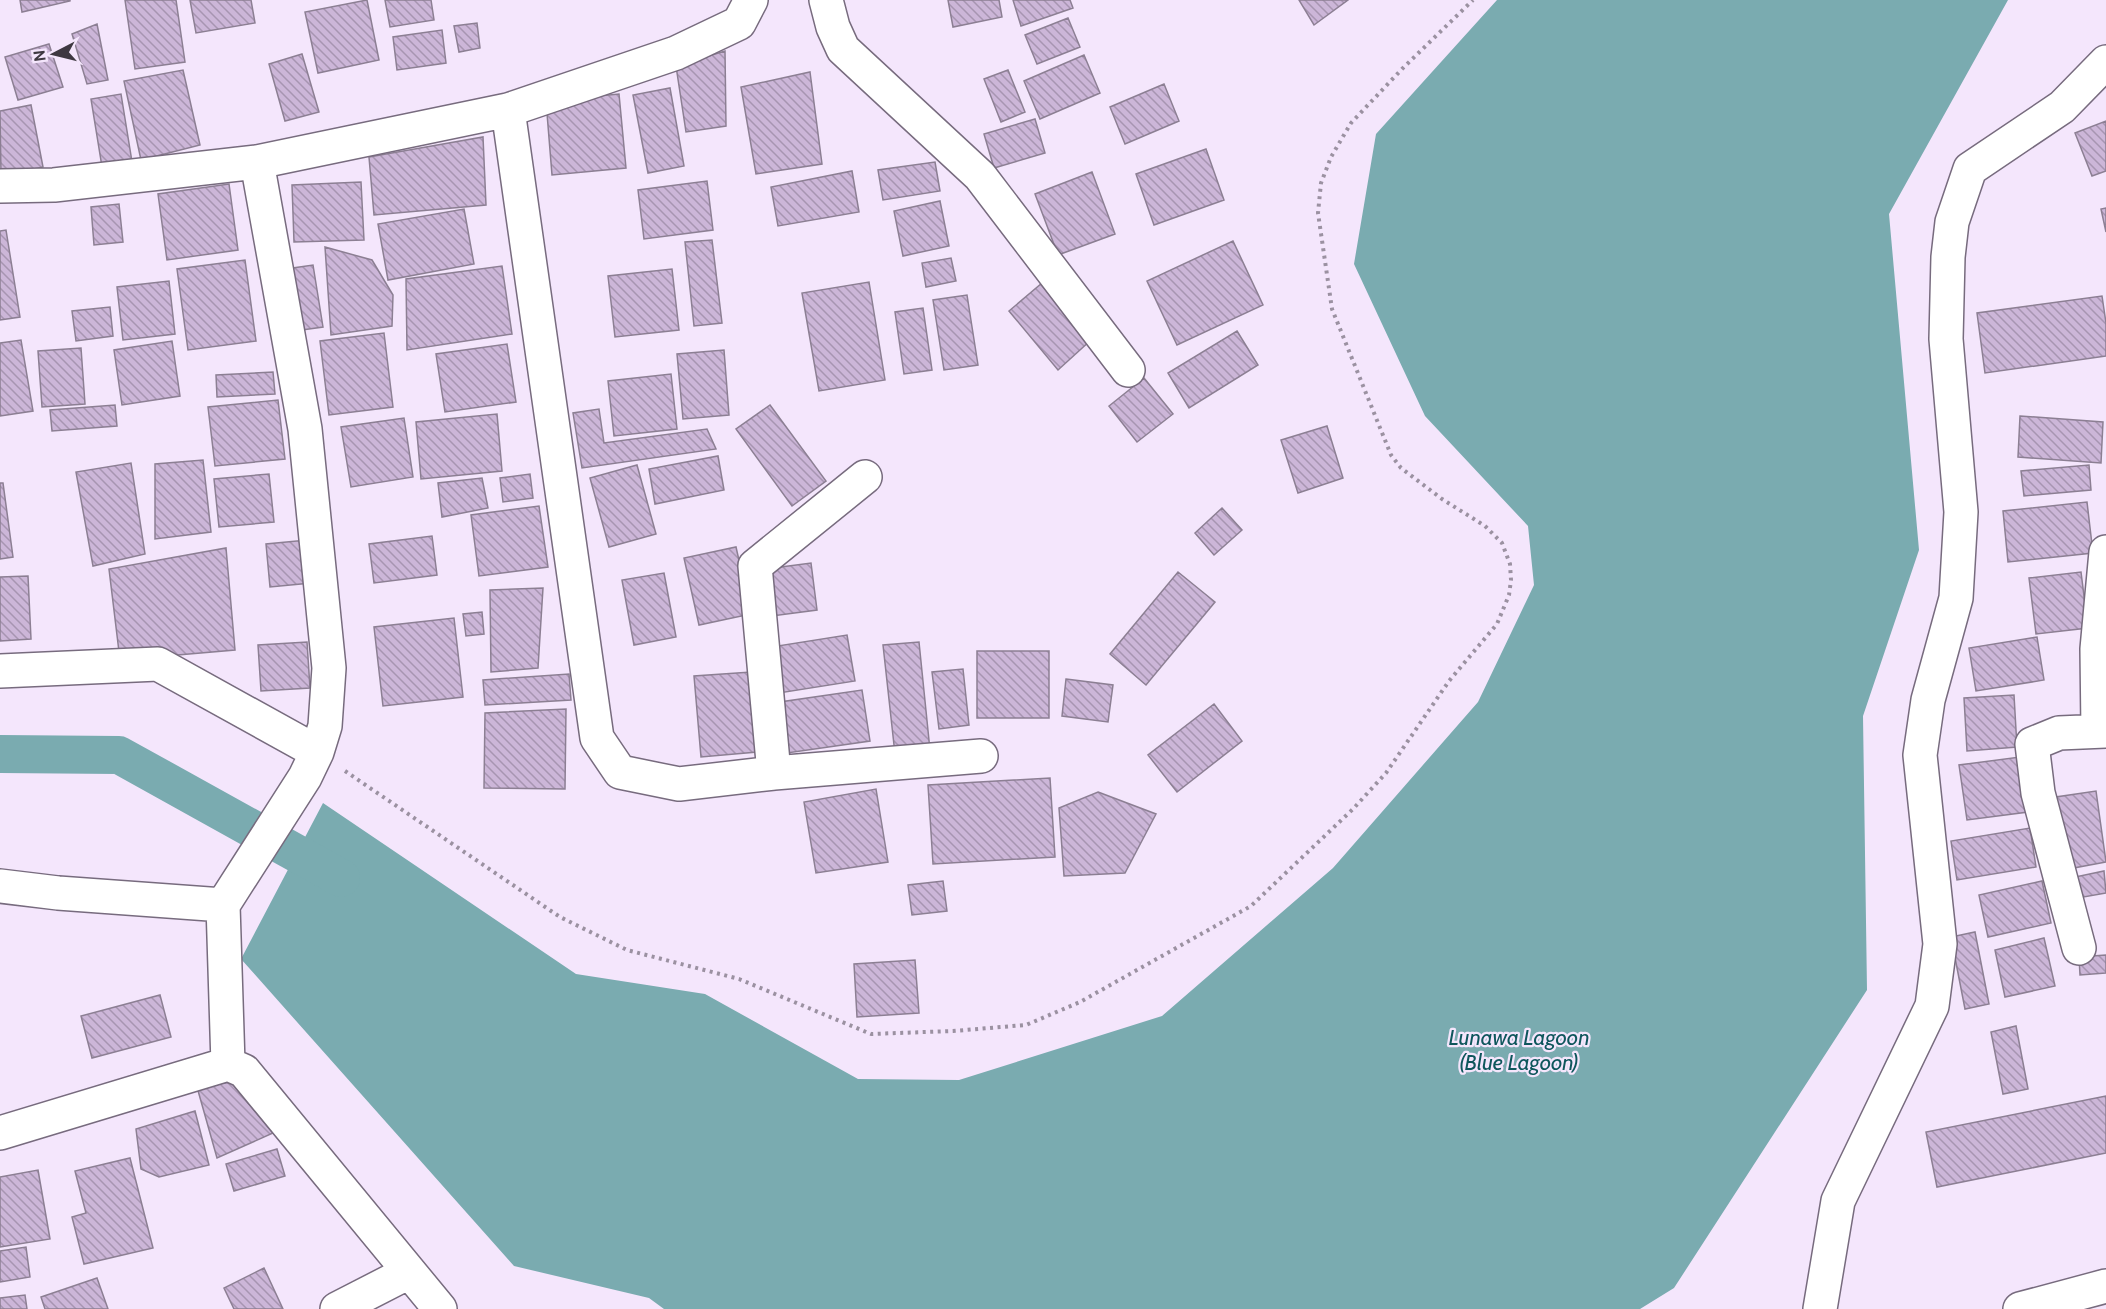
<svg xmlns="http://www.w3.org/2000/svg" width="2106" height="1309" font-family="Cabin,sans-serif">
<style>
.water{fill:#7aabb0}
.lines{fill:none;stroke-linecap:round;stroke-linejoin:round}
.canal{stroke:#7aabb0;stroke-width:38}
.building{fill:url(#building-back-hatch);stroke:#8c7f93;stroke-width:1.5}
.minor-casing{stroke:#776b7e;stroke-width:36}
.path{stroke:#9b91a1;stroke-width:4;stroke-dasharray:3 4.5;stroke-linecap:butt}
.minor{stroke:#fff;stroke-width:33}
.labels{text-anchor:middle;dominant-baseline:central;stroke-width:4.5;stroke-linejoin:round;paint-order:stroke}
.water-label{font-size:22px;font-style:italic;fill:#0e565c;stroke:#f4e6fc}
</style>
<defs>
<pattern id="building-back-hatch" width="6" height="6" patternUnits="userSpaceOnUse" patternTransform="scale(1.5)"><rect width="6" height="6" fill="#ccb6d8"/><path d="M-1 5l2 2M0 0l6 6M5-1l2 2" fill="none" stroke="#a795b1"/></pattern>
</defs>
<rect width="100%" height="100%" fill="#f4e6fc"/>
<path class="water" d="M 1497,0 L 2008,0 L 1889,214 L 1919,550 L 1863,716 L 1867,990 L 1674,1288 L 1640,1309 L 664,1309 L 649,1298 L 514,1266 L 241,959 L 323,803 L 576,974 L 705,994 L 858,1079 L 959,1080 L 1162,1016 L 1333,868 L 1478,702 L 1534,585 L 1528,526 L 1425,416 L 1354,264 L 1376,134 Z"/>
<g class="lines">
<path class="canal" d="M 0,754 L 119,755 L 341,878"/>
</g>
<path class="building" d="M 20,0 L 70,0 L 70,1 L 22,12 Z
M 125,0 L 176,0 L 185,62 L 135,69 Z
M 190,0 L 251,0 L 255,23 L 196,33 Z
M 367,0 L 379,60 L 318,73 L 305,12 Z
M 385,0 L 431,0 L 434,20 L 390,27 Z
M 948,0 L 999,0 L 1002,17 L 953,27 Z
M 1013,0 L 1070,0 L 1073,8 L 1021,26 Z
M 1299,0 L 1348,0 L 1314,25 Z
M 1068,18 L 1080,47 L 1037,64 L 1025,35 Z
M 477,23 L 480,48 L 459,52 L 454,26 Z
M 97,24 L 108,80 L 87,84 L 72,34 Z
M 442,30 L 446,63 L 397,70 L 393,37 Z
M 49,44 L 63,87 L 18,100 L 5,57 Z
M 725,51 L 726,126 L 686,132 L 676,66 Z
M 302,54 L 319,112 L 285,121 L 269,64 Z
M 1084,55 L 1100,93 L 1040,119 L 1024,81 Z
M 183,70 L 200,145 L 141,160 L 124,81 Z
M 1008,70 L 1025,112 L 1001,122 L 984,79 Z
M 810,72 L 822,164 L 756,174 L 741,87 Z
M 1164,84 L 1179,121 L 1125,144 L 1110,107 Z
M 670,88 L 684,166 L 648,173 L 633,95 Z
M 121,94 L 133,168 L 103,173 L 91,99 Z
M 619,94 L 626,168 L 552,175 L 546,101 Z
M 31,105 L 43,167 L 1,176 L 0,111 Z
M 1035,119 L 1045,153 L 994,168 L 984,134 Z
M 2106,121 L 2106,171 L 2092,176 L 2075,133 Z
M 483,137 L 486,205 L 374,215 L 369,157 Z
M 1206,149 L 1224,200 L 1154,225 L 1136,174 Z
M 935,162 L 940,191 L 883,200 L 878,170 Z
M 852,171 L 859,212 L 778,226 L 771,187 Z
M 1092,172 L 1115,234 L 1058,255 L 1035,194 Z
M 707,181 L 713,230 L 644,239 L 638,190 Z
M 361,182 L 364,240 L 294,242 L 292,185 Z
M 229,184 L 238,250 L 167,260 L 158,194 Z
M 940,201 L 949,246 L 903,256 L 894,211 Z
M 119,204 L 123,242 L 94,245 L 91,207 Z
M 2106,208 L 2106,232 L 2101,209 Z
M 464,209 L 474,264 L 388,280 L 378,224 Z
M 6,230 L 20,317 L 0,320 L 0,231 Z
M 712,240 L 722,323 L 694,326 L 685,242 Z
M 1233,241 L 1263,305 L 1177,345 L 1147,281 Z
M 325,247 L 372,260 L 393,295 L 392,326 L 331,335 Z
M 951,258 L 956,281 L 926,287 L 922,263 Z
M 245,260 L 256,341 L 188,350 L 177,269 Z
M 313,265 L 323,327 L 295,331 L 286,269 Z
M 502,266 L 512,334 L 407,350 L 406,279 Z
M 672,269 L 679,330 L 615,337 L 608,276 Z
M 169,281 L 175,334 L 123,340 L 117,287 Z
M 869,282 L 885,380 L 819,391 L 802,293 Z
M 1042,283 L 1091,340 L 1058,370 L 1009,311 Z
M 967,295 L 978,365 L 944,370 L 933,300 Z
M 2102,296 L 2106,323 L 2106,356 L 1985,373 L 1977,313 Z
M 110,307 L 113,336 L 76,341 L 72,311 Z
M 923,308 L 932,370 L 904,374 L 895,312 Z
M 1237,331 L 1258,365 L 1189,408 L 1168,373 Z
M 384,333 L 393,407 L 329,415 L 320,341 Z
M 21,340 L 33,411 L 0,416 L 0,343 Z
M 172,341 L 180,396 L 122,405 L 114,350 Z
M 507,344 L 516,402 L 445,412 L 436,354 Z
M 81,348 L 85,404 L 42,407 L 38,351 Z
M 724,350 L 729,415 L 683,419 L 677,354 Z
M 273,372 L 275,394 L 217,397 L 216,375 Z
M 671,374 L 677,429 L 614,436 L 608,381 Z
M 1144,378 L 1173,414 L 1137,442 L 1109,406 Z
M 278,400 L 285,459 L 215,466 L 208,407 Z
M 115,405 L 117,426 L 52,431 L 50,410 Z
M 770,405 L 826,481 L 792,506 L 736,429 Z
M 599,409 L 604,443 L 707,429 L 716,449 L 582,468 L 573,413 Z
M 497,414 L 502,471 L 421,479 L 416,422 Z
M 2020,416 L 2103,422 L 2101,463 L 2018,457 Z
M 404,418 L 413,477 L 351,487 L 341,427 Z
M 1327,426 L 1343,478 L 1298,493 L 1281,440 Z
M 718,456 L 724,490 L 655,504 L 649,469 Z
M 203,460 L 211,532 L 155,539 L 155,464 Z
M 131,463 L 145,554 L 93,566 L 76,472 Z
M 637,465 L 656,534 L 609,547 L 590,478 Z
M 2089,465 L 2091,490 L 2024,496 L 2021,471 Z
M 269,474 L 274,522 L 219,527 L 214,479 Z
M 530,474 L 533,498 L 503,502 L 500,478 Z
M 482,478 L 488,508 L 442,517 L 438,483 Z
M 0,483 L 3,483 L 13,557 L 0,559 Z
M 2087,502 L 2093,553 L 2008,562 L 2003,511 Z
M 539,506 L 548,567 L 479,576 L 471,515 Z
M 1222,508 L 1242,530 L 1214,555 L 1195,533 Z
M 432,536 L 437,575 L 374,583 L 369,544 Z
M 307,540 L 311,583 L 270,587 L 266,544 Z
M 736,547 L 751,614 L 699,625 L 684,558 Z
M 226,548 L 235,650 L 120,660 L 109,569 Z
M 811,563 L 817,610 L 772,616 L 766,569 Z
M 1178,572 L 1215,602 L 1146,685 L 1110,654 Z
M 2081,572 L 2088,628 L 2036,634 L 2029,578 Z
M 664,573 L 676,637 L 634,645 L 622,580 Z
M 28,576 L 31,639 L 0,641 L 0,577 Z
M 543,588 L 538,668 L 491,672 L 490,590 Z
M 482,612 L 484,634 L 466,636 L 463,614 Z
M 454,618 L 463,697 L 383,706 L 374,627 Z
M 847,635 L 855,681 L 779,693 L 771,647 Z
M 2037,637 L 2044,680 L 1976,691 L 1969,648 Z
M 307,642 L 310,688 L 261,691 L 258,645 Z
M 919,642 L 930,750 L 895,754 L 883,645 Z
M 977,651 L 1049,651 L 1049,718 L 977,718 Z
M 963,669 L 969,725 L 939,729 L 932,672 Z
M 751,672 L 757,752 L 701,757 L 694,676 Z
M 569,674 L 571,700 L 485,705 L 483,680 Z
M 1066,679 L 1113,685 L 1108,722 L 1062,716 Z
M 862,690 L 870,741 L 787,753 L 780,702 Z
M 2014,695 L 2017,747 L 1967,751 L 1964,698 Z
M 1214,704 L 1242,741 L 1177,792 L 1148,755 Z
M 566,709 L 565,789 L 484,788 L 485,713 Z
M 2020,757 L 2028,812 L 1967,820 L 1959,765 Z
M 1050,778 L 1055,857 L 933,864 L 928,785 Z
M 876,789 L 888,862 L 816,873 L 804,802 Z
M 2096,791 L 2106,862 L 2068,869 L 2056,797 Z
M 1098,792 L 1156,814 L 1125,873 L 1064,876 L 1059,808 Z
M 2030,828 L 2036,867 L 1957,880 L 1951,841 Z
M 2104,871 L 2106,893 L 2078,898 L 2075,877 Z
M 943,881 L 947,911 L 912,915 L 908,885 Z
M 2042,881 L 2051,923 L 1988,937 L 1979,895 Z
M 1975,932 L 1989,1004 L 1965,1009 L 1951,937 Z
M 2044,938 L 2055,986 L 2005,997 L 1995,950 Z
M 2106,955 L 2106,973 L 2080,975 L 2079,957 Z
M 915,960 L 919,1013 L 857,1017 L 854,964 Z
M 160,995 L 171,1037 L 92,1058 L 81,1016 Z
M 2016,1026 L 2028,1089 L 2003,1094 L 1991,1032 Z
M 231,1082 L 273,1133 L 217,1158 L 197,1087 Z
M 2106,1096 L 2106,1153 L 1937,1187 L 1926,1132 Z
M 195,1111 L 209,1165 L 159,1177 L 141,1169 L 136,1129 Z
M 277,1149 L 285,1176 L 234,1191 L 226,1164 Z
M 130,1158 L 153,1248 L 84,1264 L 72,1217 L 86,1213 L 75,1171 Z
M 38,1170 L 50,1239 L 0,1247 L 0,1177 Z
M 26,1247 L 30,1277 L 0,1282 L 0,1251 Z
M 264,1268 L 283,1309 L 234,1309 L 224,1288 Z
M 97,1278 L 108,1309 L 45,1309 L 41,1297 Z
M 25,1295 L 27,1309 L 0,1309 L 0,1298 Z"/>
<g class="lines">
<g class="minor-casing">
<path id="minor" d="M 751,0 L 739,23 L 676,53 L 508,110 L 597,738 L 620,772 L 679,784 L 774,773 L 981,756
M 826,0 L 833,27 L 843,49 L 980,176 L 1128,370
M 257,162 L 305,429 L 329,668 L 325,726 L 317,752 L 305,777 L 223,905 L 228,1064 L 244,1071 L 440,1309
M 0,186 L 54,185 L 257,162 L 508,110
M 0,671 L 158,664 L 317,752
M 2098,731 L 2097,649 L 2106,552
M 774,773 L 755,566 L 865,477
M 0,886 L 58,893 L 223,905
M 2079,948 L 2038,793 L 2032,744 L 2059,733 L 2106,731
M 0,1133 L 228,1064
M 337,1309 L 409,1272
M 1820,1309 L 1838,1201 L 1932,1006 L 1940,944 L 1920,755 L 1928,700 L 1956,598 L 1961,512 L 1946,339 L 1948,257 L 1952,222 L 1970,169 L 2062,107 L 2106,62
M 2020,1309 L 2106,1286"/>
</g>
<path class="path" d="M 345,771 L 560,917 L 627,950 L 739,979 L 871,1034 L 953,1031 L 1026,1025 L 1080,1002 L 1251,906 L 1353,809 L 1386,773 L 1449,681 L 1497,624 L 1509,595 L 1511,580 L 1510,564 L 1502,543 L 1485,526 L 1442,499 L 1401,468 L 1391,455 L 1332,309 L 1318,213 L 1321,183 L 1331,157 L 1351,123 L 1402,69 L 1473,0"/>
<use href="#minor" class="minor"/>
</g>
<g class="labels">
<g class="water-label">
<text x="1519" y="1037">Lunawa Lagoon<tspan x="1519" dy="25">(Blue Lagoon)</tspan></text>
</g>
</g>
<g transform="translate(54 54) rotate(263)" stroke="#f4e6fc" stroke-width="4.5" paint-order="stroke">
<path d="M0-4.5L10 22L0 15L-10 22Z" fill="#3e3841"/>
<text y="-9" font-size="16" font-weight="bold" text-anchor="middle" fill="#3e3841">N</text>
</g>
</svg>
